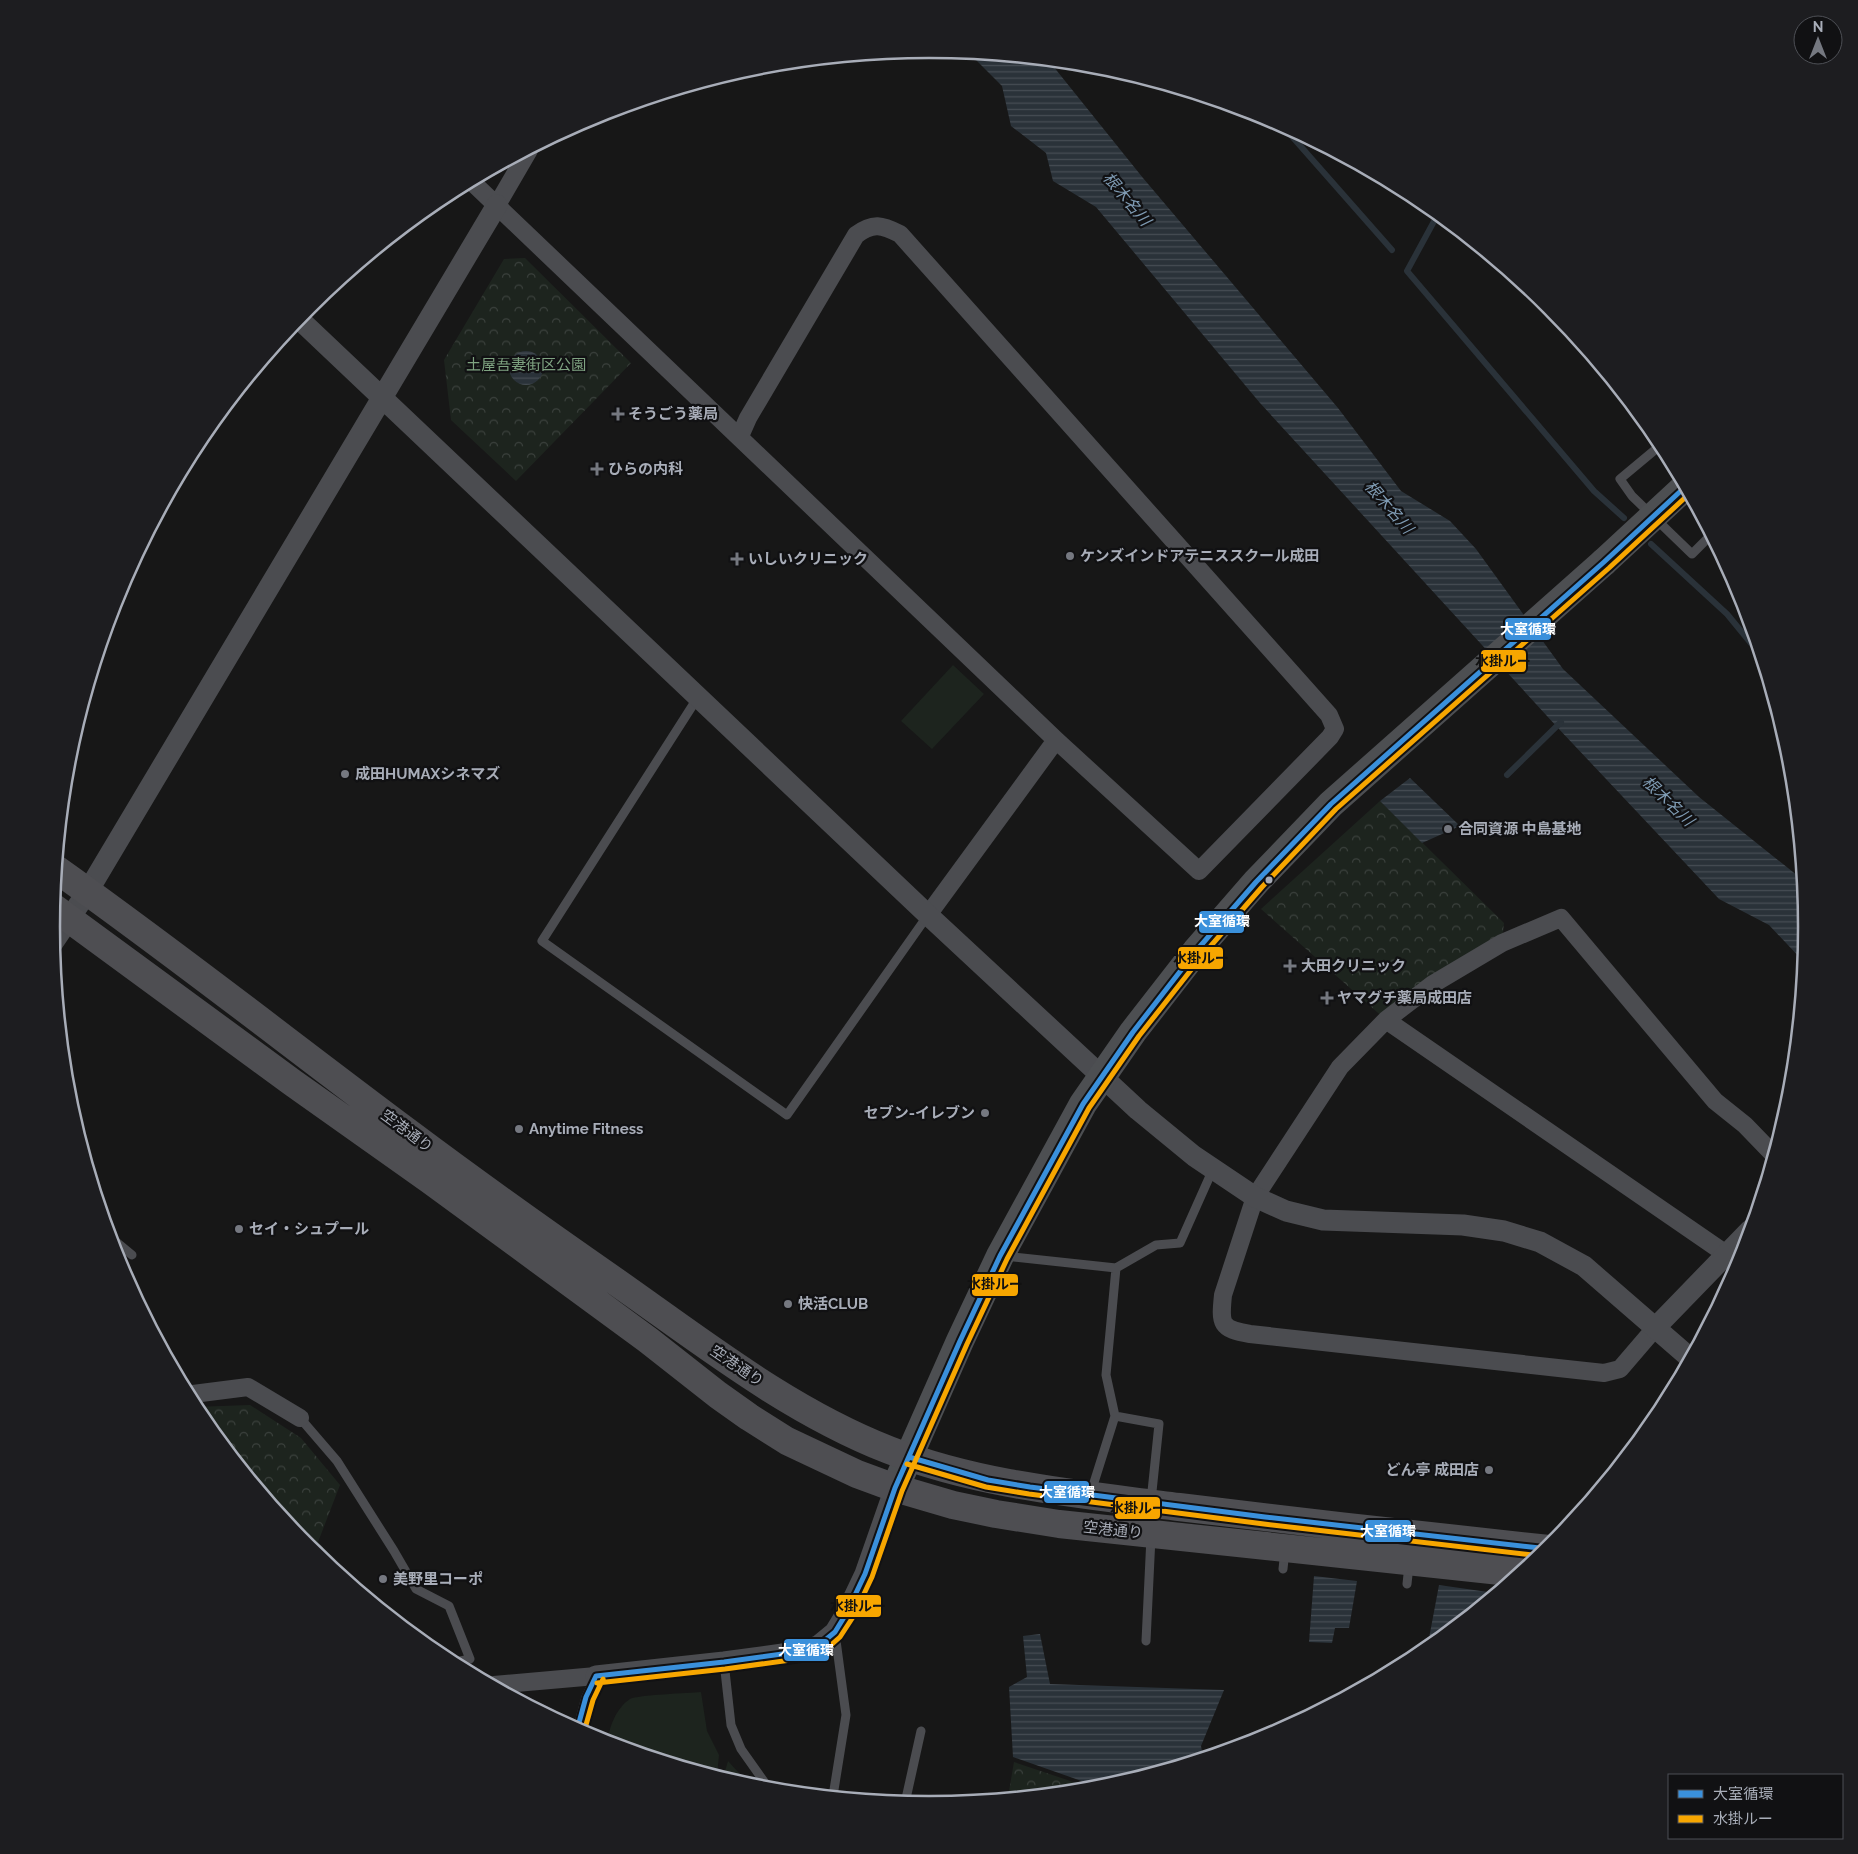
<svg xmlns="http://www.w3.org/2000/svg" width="1858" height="1854" font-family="Raleway,'Noto Sans JP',sans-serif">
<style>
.green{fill:#1d241e}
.forest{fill:url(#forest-crowns)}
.water{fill:url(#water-rules)}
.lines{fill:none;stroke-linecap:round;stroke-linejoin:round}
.stream{stroke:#2a3239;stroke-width:6}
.service{stroke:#4b4c50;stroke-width:9}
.minor{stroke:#4b4c50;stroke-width:18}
.tertiary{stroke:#4b4c50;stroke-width:21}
.primary{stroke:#4d4f52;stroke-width:28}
.trunk{stroke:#4e4e52;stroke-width:28}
.primary-bridge{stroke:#4d4f52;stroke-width:28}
.bus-1-casing{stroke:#111113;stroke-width:9}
.bus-2-casing{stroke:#111113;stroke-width:9}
.bus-1{stroke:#3a90db;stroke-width:5}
.bus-2{stroke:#f7a600;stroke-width:5}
.poi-dot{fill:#757880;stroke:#111113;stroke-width:2}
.bus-dot{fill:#a8adb8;stroke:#111113;stroke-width:2}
.labels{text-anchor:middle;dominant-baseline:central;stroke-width:4.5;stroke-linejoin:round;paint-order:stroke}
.park-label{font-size:15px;fill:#7fa381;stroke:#111113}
.poi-label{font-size:15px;font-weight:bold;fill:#a8adb8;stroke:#111113;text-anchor:start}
.street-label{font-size:15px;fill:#a8adb8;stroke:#111113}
.water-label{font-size:16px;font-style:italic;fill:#7f9bb3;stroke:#111113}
.rim{fill:none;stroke:#a8adb8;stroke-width:2.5}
.line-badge{stroke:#111113;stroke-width:2}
.badge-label{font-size:14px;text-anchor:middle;font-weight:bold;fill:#fff}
.pale-badge-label{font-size:14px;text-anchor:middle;font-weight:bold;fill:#111}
</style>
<defs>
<pattern id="forest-crowns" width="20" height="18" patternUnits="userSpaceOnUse" patternTransform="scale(1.25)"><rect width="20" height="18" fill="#1d241e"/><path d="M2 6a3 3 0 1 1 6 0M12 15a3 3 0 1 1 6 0" fill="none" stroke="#3b413d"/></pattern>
<pattern id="water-rules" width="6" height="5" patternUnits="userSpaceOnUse" patternTransform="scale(1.25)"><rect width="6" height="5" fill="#2a3239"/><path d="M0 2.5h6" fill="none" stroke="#464d54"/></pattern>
</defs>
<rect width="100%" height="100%" fill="#171717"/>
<path class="green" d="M 953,665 L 984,694 L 932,749 L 901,721 Z
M 701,1692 L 707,1731 L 719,1755 L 717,1776 L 608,1743 C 608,1728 617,1707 630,1699 C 637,1695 689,1693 701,1692 Z
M 728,1761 L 751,1786 L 723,1778 Z"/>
<path class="forest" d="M 525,258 L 631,363 L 516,481 L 451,420 L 444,360 L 504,259 Z
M 1380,801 L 1504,923 L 1502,943 L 1386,1020 L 1261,909 Z
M 250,1405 L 301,1438 L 340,1485 L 318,1542 L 364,1589 L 363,1594 L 308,1548 L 199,1415 L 195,1407 Z
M 1014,1762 L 1094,1789 L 1102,1788 L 1100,1788 L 1008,1797 Z"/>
<path class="water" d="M 969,53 L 1049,61 L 1143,178 L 1338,408 L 1401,491 L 1450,521 L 1476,549 L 1563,669 L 1699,797 L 1803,880 L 1807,927 L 1804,962 L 1769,925 L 1719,899 L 1558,728 L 1260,403 L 1096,207 L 1053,181 L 1046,153 L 1011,126 L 1002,86 Z
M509 368a17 17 0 1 1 34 0a17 17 0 1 1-34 0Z
M 1410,778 L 1460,826 L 1422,843 L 1380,801 Z
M 1314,1576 L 1357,1581 L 1349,1628 L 1335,1628 L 1332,1643 L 1309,1642 Z
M 1439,1585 L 1495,1593 L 1427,1649 Z
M 1040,1634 L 1050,1684 L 1224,1690 L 1201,1746 L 1203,1757 L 1126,1781 L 1093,1785 L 1013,1757 L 1009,1687 L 1027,1677 L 1023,1636 Z"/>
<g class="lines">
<path class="stream" d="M 1281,124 L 1392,250
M 1438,214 L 1407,271 L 1594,491 L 1624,518
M 1651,544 L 1727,614 L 1759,653
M 1507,775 L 1561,722"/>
<path class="service" d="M 1662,444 L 1620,479 L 1632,496 L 1692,554 L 1711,535
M 698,697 L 542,941 L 787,1115 L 928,915
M 109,1236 L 132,1255
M 1005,1256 L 1116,1268 L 1106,1375 L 1115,1416 L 1159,1424 L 1151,1501
M 1116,1268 L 1156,1245 L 1180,1243 L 1213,1169
M 300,1418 L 337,1461 L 394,1551 L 416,1589 L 449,1606 L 470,1659 L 451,1663
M 1091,1492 L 1115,1416
M 1283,1569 L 1285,1550
M 1407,1584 L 1409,1565
M 1146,1641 L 1151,1537
M 724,1662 L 731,1725 L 741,1749 L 770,1790
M 577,1730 L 586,1697 L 596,1676
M 833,1796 L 846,1715 L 835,1633
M 905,1803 L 921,1731"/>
<path class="minor" d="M 471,181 L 1056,740 L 1199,871 L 1330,737 L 1335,729 L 1329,715 L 900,234 C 882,225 873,222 856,235 L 748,418 L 740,436
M 497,205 L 529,150
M 928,915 L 1056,740
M 1386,1020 L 1726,1254
M 1656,1327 L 1620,1369 L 1604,1373 L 1250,1334 C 1220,1329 1220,1324 1223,1295 L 1255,1197 L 1340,1067 L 1386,1020 L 1433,984 L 1502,943 L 1561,918 L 1715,1101 L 1745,1125 L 1773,1154
M 189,1397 L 193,1394 L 248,1387 L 300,1418
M 494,1685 L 596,1676"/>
<path class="tertiary" d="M 298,318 L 928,915 L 1138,1110 L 1194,1156 L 1255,1197 L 1286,1211 L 1323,1220 L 1463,1225 L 1504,1231 L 1540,1242 L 1584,1266 L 1690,1358
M 52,944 L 88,891 L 497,205
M 1656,1327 L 1750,1230
M 596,1676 L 724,1662 L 804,1651 L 818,1646 L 835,1632 L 846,1614 L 865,1574 L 895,1488"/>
<path class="primary" d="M 895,1488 L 960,1341 L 1000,1256 L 1083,1104 L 1133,1032 L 1196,951 L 1256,882 L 1331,804 L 1604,562"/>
<path class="trunk" d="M 56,869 C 176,954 291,1045 409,1133 C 477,1184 546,1233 615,1281 C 702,1342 789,1411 889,1450 C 981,1486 1082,1494 1179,1507 C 1302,1522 1426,1536 1549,1549
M 53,907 L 293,1083 L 430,1180 L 648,1340 L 718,1395 L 749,1417 L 787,1441 L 857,1474 L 895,1488 L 953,1505 L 996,1514 L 1059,1524 L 1519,1573"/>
<path class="primary-bridge" d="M 1604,562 L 1685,487"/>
<g class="bus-1-casing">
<path id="bus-1" d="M 909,1457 L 988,1480 L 1030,1487 L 1265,1517 L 1549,1549
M 596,1676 L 724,1662 L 804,1651 L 818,1646 L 835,1632 L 846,1614 L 865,1574 L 895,1488 L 960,1341 L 1000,1256 L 1083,1104 L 1133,1032 L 1196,951 L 1256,882 L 1331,804 L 1604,562 L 1685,487
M 577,1730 L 586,1697 L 596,1676"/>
</g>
<g class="bus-2-casing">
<path id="bus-2" d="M 907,1464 L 986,1487 L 1029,1494 L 1264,1524 L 1541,1556
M 597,1683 L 725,1669 L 805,1658 L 822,1653 L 840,1637 L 853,1617 L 872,1577 L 902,1491 L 967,1344 L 1007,1259 L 1089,1108 L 1139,1036 L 1202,956 L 1262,887 L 1336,809 L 1609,568 L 1689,494
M 584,1732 L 593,1700 L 603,1679"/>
</g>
<use href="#bus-1" class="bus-1"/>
<use href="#bus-2" class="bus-2"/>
</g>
<g class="poi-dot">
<path d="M615.5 406.5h5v5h5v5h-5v5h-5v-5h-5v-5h5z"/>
<path d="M594.5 461.5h5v5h5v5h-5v5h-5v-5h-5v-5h5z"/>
<circle cx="1070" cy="556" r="5"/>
<path d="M734.5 551.5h5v5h5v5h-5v5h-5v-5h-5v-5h5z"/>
<circle cx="345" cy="774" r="5"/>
<circle cx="1448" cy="829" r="5"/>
<path d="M1287.5 958.5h5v5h5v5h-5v5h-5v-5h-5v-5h5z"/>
<path d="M1324.5 990.5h5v5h5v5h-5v5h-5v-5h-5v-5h5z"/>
<circle cx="985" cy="1113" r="5"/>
<circle cx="519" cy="1129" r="5"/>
<circle cx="239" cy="1229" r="5"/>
<circle cx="788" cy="1304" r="5"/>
<circle cx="1489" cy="1470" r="5"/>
<circle cx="383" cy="1579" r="5"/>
</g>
<circle class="bus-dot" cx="1269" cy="880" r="4.5"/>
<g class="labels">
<g class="park-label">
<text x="526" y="365">土屋吾妻街区公園</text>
</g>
<g class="poi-label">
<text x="628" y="414">そうごう薬局</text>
<text x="608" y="469">ひらの内科</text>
<text x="1080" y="556">ケンズインドアテニススクール成田</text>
<text x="748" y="559">いしいクリニック</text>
<text x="355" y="774">成田HUMAXシネマズ</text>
<text x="1458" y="829">合同資源 中島基地</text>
<text x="1301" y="966">大田クリニック</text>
<text x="1337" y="998">ヤマグチ薬局成田店</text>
<text x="975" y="1113" text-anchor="end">セブン-イレブン</text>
<text x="529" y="1129">Anytime Fitness</text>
<text x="249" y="1229">セイ・シュプール</text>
<text x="798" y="1304">快活CLUB</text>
<text x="1479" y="1470" text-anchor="end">どん亭 成田店</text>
<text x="393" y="1579">美野里コーポ</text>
</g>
<g class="street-label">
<text transform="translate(407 1131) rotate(37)">空港通り</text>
<text transform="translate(737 1366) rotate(34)">空港通り</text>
<text transform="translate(1113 1530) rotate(6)">空港通り</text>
</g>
<g class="water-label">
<text transform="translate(1127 199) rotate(50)">根木名川</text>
<text transform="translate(1389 507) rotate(49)">根木名川</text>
<text transform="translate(1668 801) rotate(44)">根木名川</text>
</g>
</g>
<path d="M0 0H1858V1854H0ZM60 927a869 869 0 1 1 1738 0a869 869 0 1 1-1738 0Z" fill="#1d1d20" fill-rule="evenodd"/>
<path class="rim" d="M60 927a869 869 0 1 1 1738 0a869 869 0 1 1-1738 0Z"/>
<g class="line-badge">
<rect x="1504" y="617" width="48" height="24" rx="5" fill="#3a90db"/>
<rect x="1480" y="649" width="47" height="24" rx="5" fill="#f7a600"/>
<rect x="1198" y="910" width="47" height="24" rx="5" fill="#3a90db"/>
<rect x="1177" y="946" width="47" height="24" rx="5" fill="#f7a600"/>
<rect x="971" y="1273" width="48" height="24" rx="5" fill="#f7a600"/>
<rect x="1043" y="1480" width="47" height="24" rx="5" fill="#3a90db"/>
<rect x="1114" y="1496" width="47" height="24" rx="5" fill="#f7a600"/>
<rect x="1364" y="1519" width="48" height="24" rx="5" fill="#3a90db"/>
<rect x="835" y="1594" width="47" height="24" rx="5" fill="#f7a600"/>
<rect x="783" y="1638" width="47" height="24" rx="5" fill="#3a90db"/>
</g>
<g class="badge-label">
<text x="1528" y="634">大室循環</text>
<text x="1222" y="926">大室循環</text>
<text x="1067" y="1497">大室循環</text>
<text x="1388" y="1536">大室循環</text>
<text x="806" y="1655">大室循環</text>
</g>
<g class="pale-badge-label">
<text x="1503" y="666">水掛ルー</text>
<text x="1201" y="963">水掛ルー</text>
<text x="995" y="1289">水掛ルー</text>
<text x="1138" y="1513">水掛ルー</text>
<text x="858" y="1611">水掛ルー</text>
</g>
<rect x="1668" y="1774" width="175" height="65" fill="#111113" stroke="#4d4f55"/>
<rect x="1678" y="1790" width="25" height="8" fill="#3a90db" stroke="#4d4f55"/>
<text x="1713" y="1799" font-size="15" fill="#a8adb8">大室循環</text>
<rect x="1678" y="1815" width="25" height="8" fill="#f7a600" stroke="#4d4f55"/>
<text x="1713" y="1824" font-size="15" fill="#a8adb8">水掛ルー</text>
<g transform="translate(1818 40)"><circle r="24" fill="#111113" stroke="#4d4f55"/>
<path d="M0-4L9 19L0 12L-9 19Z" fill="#757880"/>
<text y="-8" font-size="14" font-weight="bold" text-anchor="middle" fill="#a8adb8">N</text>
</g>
</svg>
